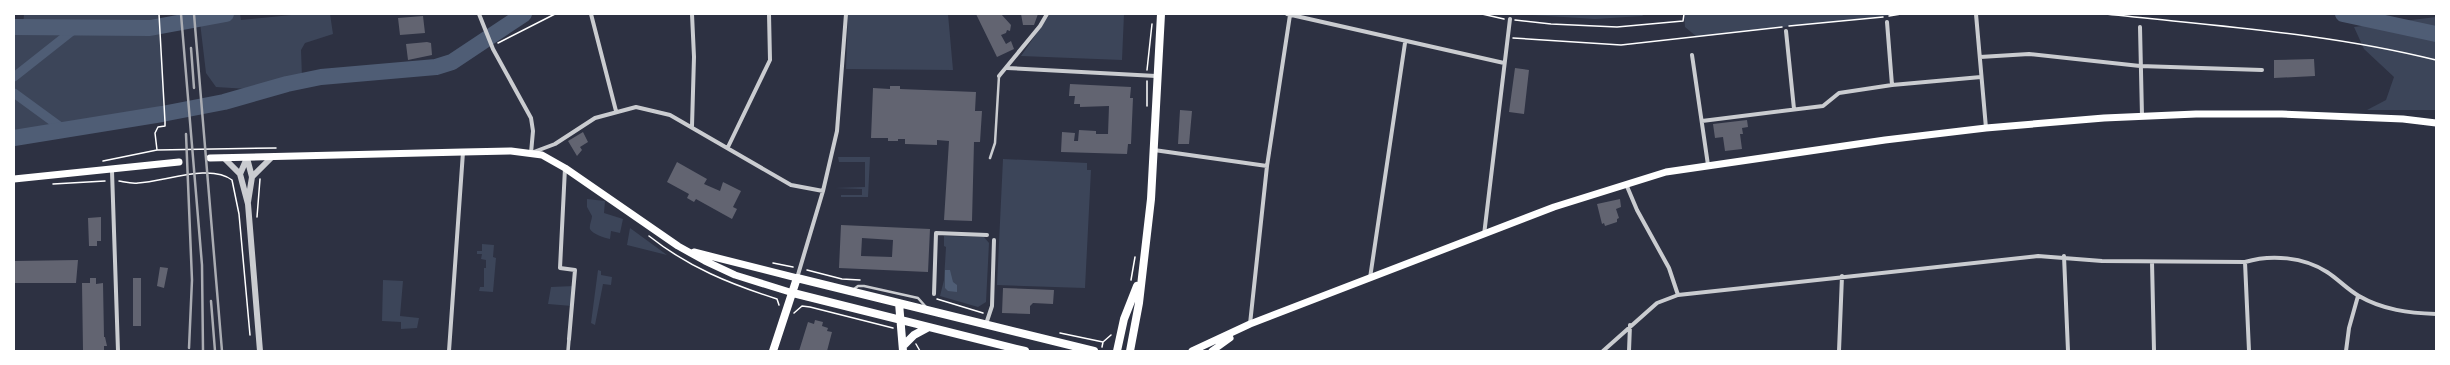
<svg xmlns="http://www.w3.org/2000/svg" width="2450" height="365" font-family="'Fira Sans Condensed',sans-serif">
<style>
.green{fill:#3c4559}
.water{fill:#4f5d75}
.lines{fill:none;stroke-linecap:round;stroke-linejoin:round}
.canal{stroke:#4f5d75;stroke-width:9}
.river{stroke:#4f5d75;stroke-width:16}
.building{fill:#626471;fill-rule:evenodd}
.path{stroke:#fff;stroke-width:1.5}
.service{stroke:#caccd0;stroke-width:2.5}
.pedestrian{stroke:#caccd0;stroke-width:3.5}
.minor{stroke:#caccd0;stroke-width:4}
.tertiary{stroke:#caccd0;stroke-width:6}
.secondary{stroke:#fff;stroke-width:7}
.primary{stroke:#fff;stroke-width:8}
.rail{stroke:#abadb3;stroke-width:2.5}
</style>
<rect width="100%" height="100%" fill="#2d3142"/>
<path class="green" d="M 24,14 L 159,14 L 164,97 L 162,114 L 14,138 L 14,27 L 23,27 Z
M 199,14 L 240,14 L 241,20 L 301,14 L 330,14 L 333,34 L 305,43 L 301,50 L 302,77 L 248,89 L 216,87 L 206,73 Z
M 848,14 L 948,14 L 953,70 L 846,69 Z
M 1050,14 L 1124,14 L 1122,60 L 1021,56 Z
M 1517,14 L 1645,14 L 1642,16 L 1595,19 Z
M 1684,14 L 1901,14 L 1697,37 L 1685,27 Z
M 2436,17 L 2436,110 L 2367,110 L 2386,100 L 2394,77 L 2364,49 L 2354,27 Z
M 838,157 L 870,157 L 868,197 L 841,197 L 841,195 L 862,195 L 862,189 L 835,188 L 865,187 L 865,162 L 839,162 Z
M 1003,159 L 1087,163 L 1087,170 L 1091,170 L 1085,288 L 997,285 Z
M 587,199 L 605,201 L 604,213 L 623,219 L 620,233 L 611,231 L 610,239 C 605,238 592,234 590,229 C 589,225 592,220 592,216 L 587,207 Z
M 630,228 L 667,255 L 627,245 Z
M 944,236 L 984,237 L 989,243 L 986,302 L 978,307 L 940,296 L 944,280 L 946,247 L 944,246 Z
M 482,244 L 494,245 L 493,257 L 496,258 L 493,292 L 479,291 L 480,287 L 484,287 L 484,268 L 486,268 L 486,260 L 481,259 L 482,254 L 477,254 L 477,251 L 482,251 Z
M 598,270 L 601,271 L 601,275 L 612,277 L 611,285 L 603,284 L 595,325 L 591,323 Z
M 383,280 L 403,281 L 400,316 L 419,318 L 417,328 L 401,329 L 401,322 L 382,321 Z
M 574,286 L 572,306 L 548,304 L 551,287 Z"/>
<path class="water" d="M 945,270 L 950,270 L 953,282 L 957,285 L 957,292 L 948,291 L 945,288 Z"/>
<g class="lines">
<path class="canal" d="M 14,77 L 76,28
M 14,93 L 66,131"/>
<path class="river" d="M 2343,14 L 2436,34
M 14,27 L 150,28 L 226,14
M 14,138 L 162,114 L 224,102 L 287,84 L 321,77 L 436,67 L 452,62 L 524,14"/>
</g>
<path class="building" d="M 976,14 L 1001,14 L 1011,25 L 1010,31 L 1007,30 L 1006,33 L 1001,35 L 1006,44 L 1011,41 L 1014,49 L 997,57 Z
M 1021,14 L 1038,14 L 1034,25 L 1023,25 Z
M 423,16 L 425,33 L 400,35 L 398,18 Z
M 427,42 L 431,43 L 432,55 L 408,60 L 406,44 Z
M 2314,59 L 2315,76 L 2274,78 L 2274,60 Z
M 1515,68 L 1529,70 L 1524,114 L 1509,112 Z
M 1070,84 L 1131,87 L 1130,98 L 1133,98 L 1131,144 L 1128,144 L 1127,154 L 1061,152 L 1062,132 L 1075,133 L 1074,141 L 1078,141 L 1079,130 L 1096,131 L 1096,134 L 1108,134 L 1109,106 L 1080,107 L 1080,104 L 1074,104 L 1075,96 L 1069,96 Z
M 890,86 L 900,86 L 900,89 L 976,92 L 975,111 L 982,111 L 980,142 L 974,142 L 972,221 L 944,220 L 949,141 L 937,140 L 937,145 L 905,144 L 905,139 L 898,139 L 898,141 L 888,141 L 888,138 L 871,138 L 873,88 L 890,89 Z
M 1180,110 L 1192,111 L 1189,144 L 1178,144 Z
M 1747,120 L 1748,127 L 1742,128 L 1743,134 L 1740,134 L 1742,149 L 1725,151 L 1723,137 L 1715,138 L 1713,124 Z
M 583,132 L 588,142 L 580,147 L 582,150 L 577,156 L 568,141 Z
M 677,162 L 707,179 L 704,184 L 720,191 L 723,182 L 741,191 L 733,207 L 737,209 L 732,219 L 696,199 L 694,202 L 687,198 L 689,194 L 667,182 Z
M 1620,199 L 1621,207 L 1616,209 L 1619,218 L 1617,219 L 1617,222 L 1605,226 L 1604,223 L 1602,224 L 1597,204 Z
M 101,217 L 101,241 L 97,241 L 97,246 L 89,246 L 88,218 Z
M 841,225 L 930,229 L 928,272 L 839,268 ZM 862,238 L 893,240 L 892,257 L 861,256 Z
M 78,260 L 76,283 L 14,283 L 14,261 Z
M 160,267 L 168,268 L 164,288 L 157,286 Z
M 90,278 L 96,278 L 96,284 L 103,283 L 104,337 L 105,337 L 107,346 L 104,346 L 104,351 L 83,351 L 82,283 L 90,283 Z
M 133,278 L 141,278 L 141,326 L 133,326 Z
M 1003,288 L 1054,290 L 1053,304 L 1033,303 L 1030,306 L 1030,314 L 1002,313 Z
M 815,320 L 823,322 L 822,326 L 828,328 L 827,331 L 832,332 L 827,351 L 799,351 L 808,322 L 814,324 Z"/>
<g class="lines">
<path class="path" d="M 1482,14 L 1504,19
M 2106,14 C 2216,26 2328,33 2436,60
M 1889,16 L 1901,14
M 1515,20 L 1551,24 L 1617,27 L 1683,21 L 1684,14
M 1789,26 L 1883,17
M 1513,38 L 1621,45 L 1782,27
M 498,43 L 555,14
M 1147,70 L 1152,24
M 1147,81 L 1147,106
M 157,150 L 155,133 L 158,127 L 165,126 L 165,122 L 159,14
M 103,161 L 157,150 L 276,148
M 119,181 C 125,182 132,184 138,183 C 164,182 210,163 232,180 L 239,214 L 250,335
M 53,184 L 105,181
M 257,217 L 260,179
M 649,236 C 688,267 730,284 777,299 L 779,305
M 773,263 L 793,267
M 807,270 L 842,279 L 860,280
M 1131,280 L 1135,257
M 937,299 L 983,313
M 794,313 L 802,306 L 810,307 L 893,328
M 1060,333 L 1103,342
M 916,344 L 920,351
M 1102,347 L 1103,342 L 1111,335"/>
<path class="service" d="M 990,158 L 995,143 L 999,76
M 854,289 L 858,286 L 864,286 L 918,298 L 926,307"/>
<path class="pedestrian" d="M 568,351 L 569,339"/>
<path class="minor" d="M 479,14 L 493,49 L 531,118 L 533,131 L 531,153 L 555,144 L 595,118 L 636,107 L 670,115 L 791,185 L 823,191
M 591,14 L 616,111
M 1287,14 L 1504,63
M 1976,14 L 1986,128
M 1887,22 L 1892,85
M 2140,27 L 2142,116
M 1786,31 L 1794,109
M 1692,55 L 1708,165
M 1980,57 L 2029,54 L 2140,66 L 2262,70
M 1007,68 L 1156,76
M 999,76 L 1040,26 L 1047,14
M 1702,121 L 1823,106 L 1839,93 L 1892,85 L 1981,77
M 692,126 L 694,57 L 692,14
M 728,147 L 770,60 L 769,14
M 1154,150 L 1267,166
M 565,168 L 560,268 L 575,270 L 569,339
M 112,171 L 118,351
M 1626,184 L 1637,210 L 1669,268 L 1678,295
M 1484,235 L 1510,19
M 2064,256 L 2068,351
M 2152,262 L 2154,351
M 2245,262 L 2249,351
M 797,278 L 823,191 L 837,131 L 846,14
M 1370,278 L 1405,43
M 934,294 L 936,233 L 987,235
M 986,324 L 992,306 L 994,240
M 1250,324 L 1267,166 L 1290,15
M 449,351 L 463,152
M 1603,351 L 1657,303 L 1678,295 L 2038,256 L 2102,261 L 2245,262 C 2271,254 2304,257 2327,272 C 2338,279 2348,290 2359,296 C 2383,310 2409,313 2436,314
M 1629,351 L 1630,325
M 1839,351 L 1842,276
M 2346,351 L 2349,328 L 2358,296"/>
<path class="tertiary" d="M 224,158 L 240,174
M 247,158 L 240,174 L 248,204 L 260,351
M 247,158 L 252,177 L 248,202
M 252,177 L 272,157"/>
<path class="secondary" d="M 210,158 L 463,152 L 511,151 L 542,155 L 565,168 L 678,246 L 705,261 L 735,275 L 793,293
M 14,179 L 179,162
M 694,252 L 797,278
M 1192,351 L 1250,324 L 1554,207 L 1666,172 L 1885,140 L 1986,128 L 2104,118 L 2196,114 L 2282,114 L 2403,119 L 2436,123
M 1212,351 L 1230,338"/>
<path class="primary" d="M 793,293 L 1025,351
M 899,303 L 903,351
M 904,345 L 914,335 L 927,328
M 773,351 L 797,278 L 1094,351
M 1117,351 L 1124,319 L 1137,286
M 1130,351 L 1139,303 L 1151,199 L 1161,14"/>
<path class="rail" d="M 181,14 L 202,265 L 203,351
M 194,14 L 222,351
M 191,48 L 194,88
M 186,134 L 192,280 L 189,348
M 211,301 L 215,351"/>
</g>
<rect width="2450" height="365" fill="none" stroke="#ffffff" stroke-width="30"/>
</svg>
